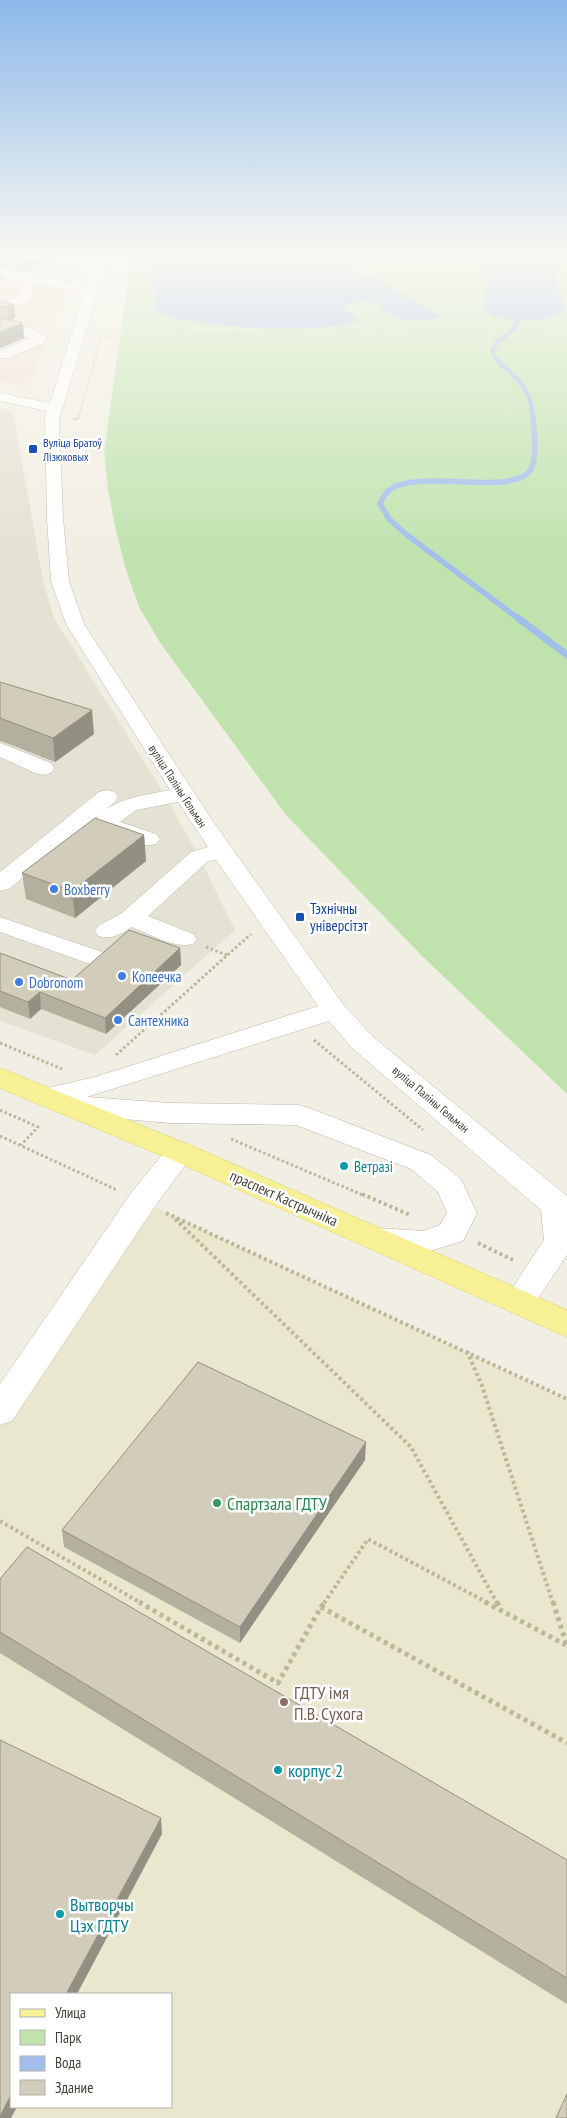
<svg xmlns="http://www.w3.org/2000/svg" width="567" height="2118" font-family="'PT Sans Narrow',sans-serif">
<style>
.residential{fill:#e4e2d2}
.education{fill:#e9e7ce;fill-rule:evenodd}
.medical{fill:#f1e0d7}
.green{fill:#c0e3ae}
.water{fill:#a2beeb}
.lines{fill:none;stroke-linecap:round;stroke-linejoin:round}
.stream-far2{stroke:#a2beeb;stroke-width:4.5}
.stream-far1{stroke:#a2beeb;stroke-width:5.5}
.stream{stroke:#a2beeb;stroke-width:7}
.minor-casing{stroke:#bbb8a7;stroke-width:1}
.major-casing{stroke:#dbd066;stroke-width:1}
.path-far4{stroke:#bcb799;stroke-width:1;stroke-dasharray:1 1;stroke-linecap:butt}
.path-far3{stroke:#bcb799;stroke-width:2;stroke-dasharray:1 1;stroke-linecap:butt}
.path-far2{stroke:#bcb799;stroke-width:3;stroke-dasharray:2.5 2.5;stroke-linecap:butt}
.path-far1{stroke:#bcb799;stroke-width:4;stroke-dasharray:3 3;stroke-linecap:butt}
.path{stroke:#bcb799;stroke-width:5;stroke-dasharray:4 4;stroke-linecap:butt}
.minor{fill:#fff;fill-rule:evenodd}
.major{fill:#f8f095;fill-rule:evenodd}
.wall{fill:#b4b0a0}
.shaded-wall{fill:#929082}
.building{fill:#d1cdba;stroke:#929082}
.transit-dot{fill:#1a4fb4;stroke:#fff;stroke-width:2}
.shop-dot{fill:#3f7fe0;stroke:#fff;stroke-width:2}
.culture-dot{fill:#0f9aa8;stroke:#fff;stroke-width:2}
.leisure-dot{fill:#2e9e5b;stroke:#fff;stroke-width:2}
.education-dot{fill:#8d6e63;stroke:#fff;stroke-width:2}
.labels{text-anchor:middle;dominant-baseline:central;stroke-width:5;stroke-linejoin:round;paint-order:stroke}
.far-transit-label{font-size:12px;fill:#164399;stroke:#fff;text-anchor:start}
.far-street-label{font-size:12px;fill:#423f34;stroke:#fff}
.shop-label{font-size:15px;fill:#366cbe;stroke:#fff;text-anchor:start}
.transit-label{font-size:15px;fill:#164399;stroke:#fff;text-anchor:start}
.culture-label{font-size:15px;fill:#0d838f;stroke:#fff;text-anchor:start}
.street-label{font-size:15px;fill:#423f34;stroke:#fff}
.near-leisure-label{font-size:18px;fill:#27864d;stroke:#fff;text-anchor:start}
.near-education-label{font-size:18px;fill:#785e54;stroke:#fff;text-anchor:start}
.near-culture-label{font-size:18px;fill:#0d838f;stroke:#fff;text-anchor:start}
</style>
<rect width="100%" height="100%" fill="#f1efe3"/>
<path class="residential" d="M 0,408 L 13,412 L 43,580 L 54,618 L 166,797 L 199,857 L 235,930 L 95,1055 L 0,1021 Z"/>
<path class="education" d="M 142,1201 L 567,1400 L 567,2118 L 0,2118 L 0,1410 ZM 11,1994 L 171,1994 L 171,2107 L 11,2107 Z"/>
<path class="medical" d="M 0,258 L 81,258 L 29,385 L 25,386 L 0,381 Z"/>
<path class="green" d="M 131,258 L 567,258 L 567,1094 L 422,956 L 286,815 L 161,644 L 139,607 L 126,570 L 116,531 L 108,490 L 104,453 Z"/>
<path class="water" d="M 167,258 L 353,258 L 350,266 L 355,271 L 378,279 L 440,316 C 430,324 401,321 390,314 C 385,312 382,307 378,304 C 368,299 352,302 343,306 C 346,313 356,313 359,320 C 336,335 169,329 152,307 L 157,297 C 147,279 143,269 167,258 Z
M 482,258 L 558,258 L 555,277 L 565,310 C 556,321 509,322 496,317 C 491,315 487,311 484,306 L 488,281 Z"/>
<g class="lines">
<path class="stream-far2" d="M 522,309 L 513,330 L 497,342 L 492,351 C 497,364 510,371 519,381 C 528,391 532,405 533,418"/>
<path class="stream-far1" d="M 519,619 L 407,535 L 389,519 L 380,504 C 382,500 385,494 388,491 C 417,466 518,500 532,467 C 537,456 534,429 533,417"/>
<path class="stream" d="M 518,618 L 567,655"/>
<g class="minor-casing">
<path id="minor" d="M 96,258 L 108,258 L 59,419 L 63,518 L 69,581 L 84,624 L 210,817 L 343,1004 L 372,1036 L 567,1196 L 567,1255 L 530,1311 L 519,1314 L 508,1311 L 503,1302 L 544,1240 L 541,1210 L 352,1048 L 329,1021 L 87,1097 L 170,1103 L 299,1105 L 309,1108 L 431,1155 L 461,1179 L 477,1213 L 463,1241 L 423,1253 L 377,1250 L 366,1247 L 361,1239 L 366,1231 L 377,1228 L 423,1231 L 440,1225 L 447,1213 L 438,1192 L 411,1169 L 296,1125 L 170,1123 L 67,1114 L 57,1112 L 53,1105 L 43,1103 L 39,1096 L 43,1089 L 95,1077 L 318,1006 L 216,860 L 207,862 L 148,916 L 193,934 L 197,939 L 193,944 C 173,949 150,934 132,927 C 120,934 112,940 98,936 L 95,931 L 98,926 L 122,913 L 191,852 L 208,847 L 178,802 L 136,810 L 120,822 L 156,834 L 160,839 L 156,844 C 137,849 113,835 95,829 L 92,824 C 109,798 142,796 170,790 L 66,624 L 51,581 L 47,518 L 45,419 L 47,411 L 0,401 L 0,393 L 50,403 L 85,292 L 35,284 L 28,301 L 0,312 L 0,303 L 19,296 L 24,281 L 0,277 L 0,269 L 69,283 L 87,285 Z
M 0,321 L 37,330 L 46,338 L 43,343 L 8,358 L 0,358 L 0,351 L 31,338 L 0,329 Z
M 0,743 L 51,763 L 54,768 L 51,773 L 43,775 L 35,773 L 0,757 Z
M 107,790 L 115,792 L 118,797 L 115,802 L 9,889 L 0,891 L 0,872 L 99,792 Z
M 0,917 L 102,952 L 106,957 L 102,962 L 93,965 L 0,932 Z
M 180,1142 L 190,1145 L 195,1152 L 190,1159 L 153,1209 L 12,1421 L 0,1425 L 0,1384 L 131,1193 L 170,1145 Z"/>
</g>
<g class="major-casing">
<path id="major" d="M 0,1068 L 190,1145 L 567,1310 L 567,1337 L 170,1159 L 0,1088 Z"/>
</g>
<path class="path-far4" d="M 97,338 L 567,327
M 78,418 L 101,339"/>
<path class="path-far3" d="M 73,419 L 78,419 L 79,417"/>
<path class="path-far2" d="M 206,947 L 227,955
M 314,1040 L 423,1130
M 0,1043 L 62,1069
M 116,1055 L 251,934
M 0,1110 L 38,1127 L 21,1145
M 0,1136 L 117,1190
M 231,1139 L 365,1196"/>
<path class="path-far1" d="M 362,1194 L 410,1215
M 166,1213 L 567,1399
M 175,1219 L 411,1447 L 497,1603
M 478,1243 L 515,1261
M 467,1351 L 482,1386 L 553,1603
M 0,1521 L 141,1603
M 324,1603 L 368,1539 L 488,1603"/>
<path class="path" d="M 139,1602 L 278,1683 L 321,1607 L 567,1743
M 485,1602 L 566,1645
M 497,1602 L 501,1610
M 553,1602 L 567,1646
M 321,1607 L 325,1602"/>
<use href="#minor" class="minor"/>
<use href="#major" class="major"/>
</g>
<path class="wall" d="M 0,258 L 56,258 L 23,272 L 0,268 Z
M 0,301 L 14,304 L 15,318 L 11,320 L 24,338 L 0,348 Z
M 0,682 L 94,734 L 55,762 L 1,741 L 0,742 Z
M 144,835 L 146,861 L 75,918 L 26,899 L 22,873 Z
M 180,948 L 181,965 L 106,1034 L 41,1009 L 30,1019 L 0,1007 L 0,953 L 72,980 Z
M 365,1460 L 240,1643 L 64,1547 L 62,1530 Z
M 0,1579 L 567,1860 L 567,2004 L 0,1653 Z"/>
<path class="shaded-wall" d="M 32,258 L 56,258 L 23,272 L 22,262 Z
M 0,270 L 1,279 L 0,280 Z
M 14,304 L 15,318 L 8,321 L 7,307 Z
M 23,323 L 24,338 L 0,348 L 0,332 Z
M 92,710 L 94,734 L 55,762 L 53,738 Z
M 144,835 L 146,861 L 75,918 L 72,891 Z
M 180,948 L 181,965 L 106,1034 L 105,1018 Z
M 40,992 L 41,1009 L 30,1019 L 28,1002 Z
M 366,1442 L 365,1460 L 240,1643 L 240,1627 Z
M 161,1818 L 162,1834 L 77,1994 L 66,1994 Z
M 11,2095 L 11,2107 L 17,2107 L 11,2118 L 0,2118 L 0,2116 Z"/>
<path class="building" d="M 0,258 L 32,258 L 22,262 Z
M 0,301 L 14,304 L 7,307 L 0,306 Z
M 0,318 L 23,323 L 0,332 Z
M 0,682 L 92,710 L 53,738 L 0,718 Z
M 95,818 L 144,835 L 72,891 L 22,873 Z
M 129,930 L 180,948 L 105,1018 L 40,992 L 28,1002 L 0,991 L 0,953 L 72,980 Z
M 198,1362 L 366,1442 L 240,1627 L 62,1530 Z
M 27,1547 L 567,1860 L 567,1978 L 0,1632 L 0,1579 Z
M 0,1740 L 161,1818 L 66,1994 L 11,1994 L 11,2095 L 0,2116 Z
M 567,2094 L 567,2118 L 556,2118 Z"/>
<linearGradient id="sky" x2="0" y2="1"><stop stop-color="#8cb8e9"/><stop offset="0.46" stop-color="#f9f8f2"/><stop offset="1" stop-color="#f9f8f2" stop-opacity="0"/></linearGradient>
<rect width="567" height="555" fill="url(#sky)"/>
<g class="transit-dot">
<rect x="28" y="444" width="10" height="10" rx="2.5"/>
<rect x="295" y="912" width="10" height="10" rx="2.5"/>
</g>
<g class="shop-dot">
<circle cx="54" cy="889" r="5"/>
<circle cx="122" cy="976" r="5"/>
<circle cx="19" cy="982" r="5"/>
<circle cx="118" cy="1020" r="5"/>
</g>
<g class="culture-dot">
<circle cx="344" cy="1166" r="5"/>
<circle cx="278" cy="1770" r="5"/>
<circle cx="60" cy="1914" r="5"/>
</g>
<circle class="leisure-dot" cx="217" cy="1503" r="5"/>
<circle class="education-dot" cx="284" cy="1702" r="5"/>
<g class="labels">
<g class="far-transit-label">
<text x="43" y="442">Вуліца Братоў<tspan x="43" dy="14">Лізюковых</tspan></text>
</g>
<g class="far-street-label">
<text transform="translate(178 786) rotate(57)">вуліца Паліны Гельман</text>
<text transform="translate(431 1099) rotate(40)">вуліца Паліны Гельман</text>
</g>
<g class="shop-label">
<text x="64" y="889">Boxberry</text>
<text x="132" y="976">Копеечка</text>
<text x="29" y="982">Dobronom</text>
<text x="128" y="1020">Сантехника</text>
</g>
<g class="transit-label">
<text x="310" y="908">Тэхнічны<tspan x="310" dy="17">універсітэт</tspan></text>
</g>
<g class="culture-label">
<text x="354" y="1166">Ветразі</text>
</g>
<g class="street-label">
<text transform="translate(284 1198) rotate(24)">праспект Кастрычніка</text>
</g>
<g class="near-leisure-label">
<text x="227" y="1503">Спартзала ГДТУ</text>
</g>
<g class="near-education-label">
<text x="294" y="1692">ГДТУ імя<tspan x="294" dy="21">П.В. Сухога</tspan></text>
</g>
<g class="near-culture-label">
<text x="288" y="1770">корпус 2</text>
<text x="70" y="1904">Вытворчы<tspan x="70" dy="21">Цэх ГДТУ</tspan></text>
</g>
</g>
<rect x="10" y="1993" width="162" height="115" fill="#ffffff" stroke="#b3b2ae"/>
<rect x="20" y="2009" width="25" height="8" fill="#f8f095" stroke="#b3b2ae"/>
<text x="55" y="2018" font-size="15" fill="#423f34">Улица</text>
<rect x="20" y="2030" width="25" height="15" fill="#c0e3ae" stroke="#b3b2ae"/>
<text x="55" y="2043" font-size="15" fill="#423f34">Парк</text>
<rect x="20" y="2056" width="25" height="15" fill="#a2beeb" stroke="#b3b2ae"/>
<text x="55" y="2068" font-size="15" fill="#423f34">Вода</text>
<rect x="20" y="2080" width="25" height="15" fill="#d1cdba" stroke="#b3b2ae"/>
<text x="55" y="2093" font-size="15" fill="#423f34">Здание</text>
</svg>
